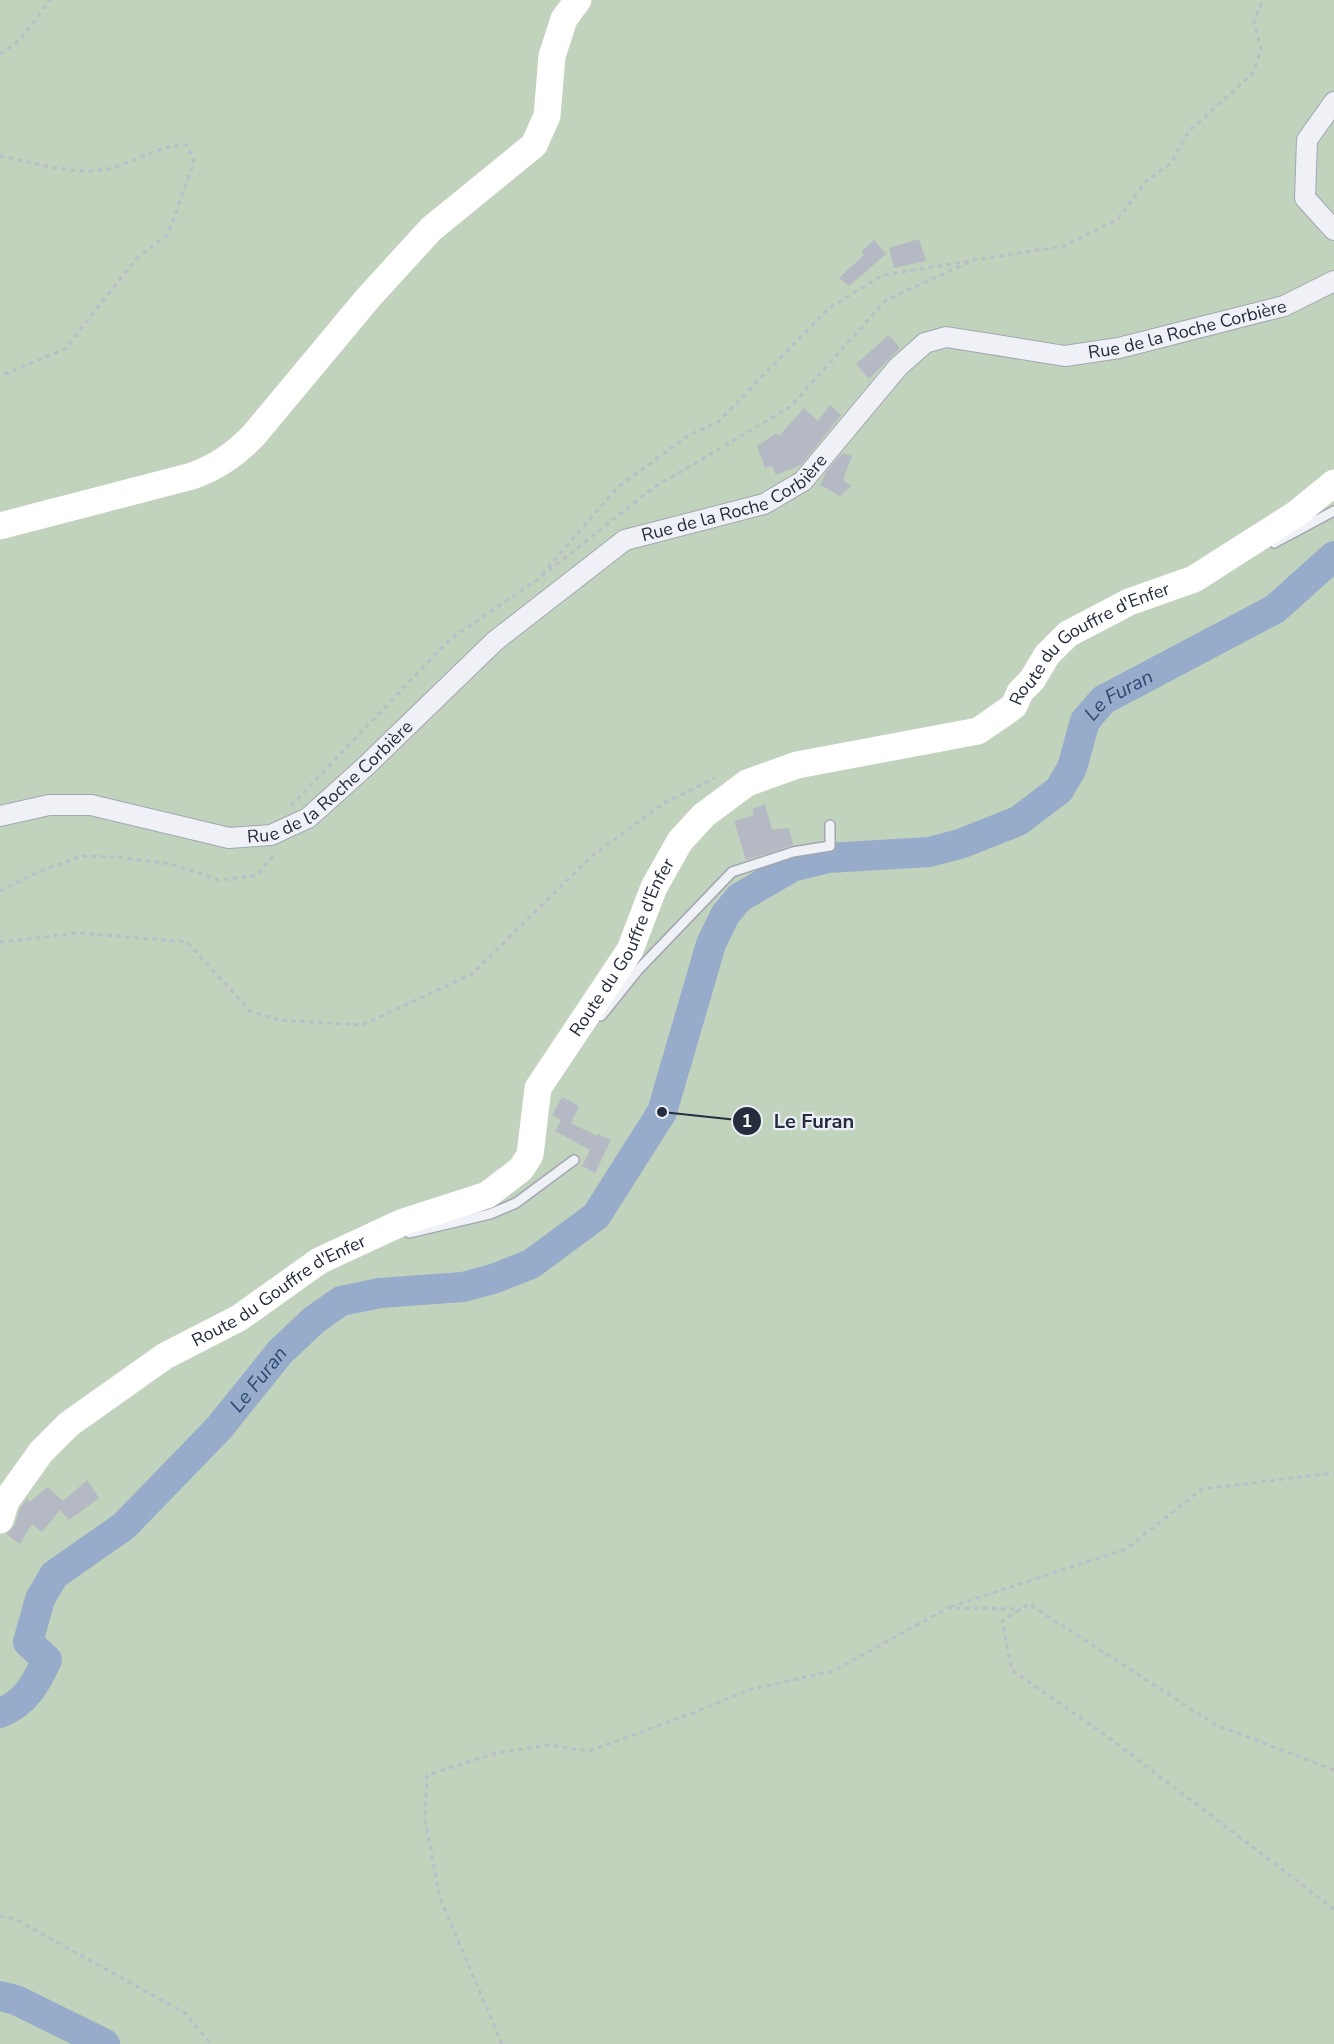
<svg xmlns="http://www.w3.org/2000/svg" width="1334" height="2044" font-family="'Nunito Sans',sans-serif">
<style>
.green{fill:#c1d2bd}
.lines{fill:none;stroke-linecap:round;stroke-linejoin:round}
.river{stroke:#96acca;stroke-width:30}
.building{fill:#b4b9c4}
.lane-casing{stroke:#a2a7b2;stroke-width:12}
.street-casing{stroke:#a2a7b2;stroke-width:22}
.path{stroke:#bbbec6;stroke-width:3;stroke-dasharray:4.5 4.5;stroke-linecap:butt}
.lane{stroke:#f0f1f6;stroke-width:9}
.street{stroke:#f0f1f6;stroke-width:20}
.secondary{stroke:#fff;stroke-width:27}
.labels{text-anchor:middle;dominant-baseline:central;stroke-width:4.5;stroke-linejoin:round;paint-order:stroke}
.street-label{font-size:18px;fill:#262d3f;stroke:#eceff5}
.water-label{font-size:20px;font-style:italic;fill:#2e4974;stroke:#eceff5}
.leader{fill:none;stroke:#262d3f;stroke-width:2}
.callout-dot{fill:#262d3f;stroke:#eceff5;stroke-width:2}
.mark-label{font-size:18px;text-anchor:middle;font-weight:bold;fill:#fff}
.callout-label{font-size:20px;text-anchor:middle;font-weight:bold;fill:#262d3f;stroke:#eceff5;stroke-width:4.5;stroke-linejoin:round;paint-order:stroke}
</style>
<rect width="100%" height="100%" fill="#dde0e8"/>
<path class="green" d="M 0,0 L 1334,0 L 1334,2044 L 0,2044 Z"/>
<g class="lines">
<g class="river">
<path id="s1" d="M 0,1713 C 26,1703 36,1683 47,1660 L 28,1642 L 40,1599 L 54,1575 L 124,1526 L 219,1428 L 280,1352 L 314,1320 L 341,1301 L 380,1293 L 463,1287 L 493,1279 L 531,1264 L 596,1216 L 662,1112 L 711,944 L 725,915 L 739,898 L 792,867 L 828,858 L 929,852 L 960,844 L 1018,821 L 1059,790 L 1072,768 L 1085,721 L 1103,700 L 1275,609 L 1334,556"/>
<path d="M 0,1996 L 16,2000 L 105,2044"/>
</g>
</g>
<path class="building" d="M 919,239 L 926,261 L 894,268 L 889,248 Z
M 874,240 L 886,254 L 849,286 L 839,278 L 864,255 L 861,252 Z
M 889,335 L 900,348 L 869,379 L 856,364 Z
M 830,405 L 841,415 L 801,465 L 776,475 L 772,466 L 765,468 L 757,446 L 777,433 L 779,436 L 804,408 L 818,421 Z
M 842,453 L 852,456 L 843,480 L 851,486 L 840,496 L 820,485 L 826,472 Z
M 765,804 L 772,830 L 789,828 L 793,845 L 746,860 L 734,821 L 754,815 L 752,809 Z
M 562,1097 L 579,1106 L 571,1123 L 597,1136 L 598,1134 L 611,1140 L 595,1173 L 582,1166 L 590,1150 L 555,1131 L 561,1120 L 552,1115 Z
M 87,1480 L 99,1498 L 69,1520 L 60,1510 L 42,1532 L 32,1524 L 20,1544 L 6,1534 L 15,1525 L 20,1508 L 27,1499 L 30,1502 L 47,1487 L 63,1501 Z"/>
<g class="lines">
<g class="lane-casing">
<path id="lane" d="M 1274,543 L 1334,511
M 601,1016 L 638,970 L 732,872 L 793,852 L 830,846 L 830,825
M 409,1233 L 490,1214 L 516,1203 L 574,1160"/>
</g>
<g class="street-casing">
<g id="street">
<path d="M 1334,102 L 1307,140 L 1305,198 L 1334,230"/>
<path id="s2" d="M 0,816 L 49,805 L 91,805 L 229,838 L 271,835 L 308,818 L 367,765 L 495,641 L 625,540 L 764,504 L 803,481 L 898,367 L 925,343 L 946,337 L 1065,356 L 1119,348 L 1284,306 L 1334,281"/>
</g>
</g>
<path class="path" d="M 0,54 L 20,40 L 50,0
M 0,156 C 35,163 81,178 116,167 C 143,158 158,146 187,145 L 194,162 L 168,234 L 136,259 L 65,349 L 0,376
M 542,574 L 619,486 L 689,435 L 718,422 L 829,308 L 883,275 L 969,261
M 291,806 L 450,639 L 537,580 L 653,488 L 790,407 L 886,300 L 974,260 L 1064,246 L 1117,220 L 1146,181 L 1171,163 L 1189,131 L 1253,73 L 1261,49 L 1254,21 L 1263,0
M 0,891 L 38,872 L 82,856 L 118,857 L 171,864 L 219,880 L 256,876 L 273,856 L 273,851
M 0,942 L 79,933 L 187,942 L 250,1011 L 279,1020 L 362,1025 L 472,974 L 592,856 L 664,803 L 715,778
M 950,1607 L 1126,1549 L 1202,1489 L 1334,1473
M 1334,1770 L 1216,1725 L 1029,1604 L 1002,1621 L 1012,1670 L 1108,1737 L 1334,1909
M 0,1916 L 15,1919 L 185,2013 L 211,2044
M 502,2044 L 440,1898 L 425,1819 L 427,1775 L 496,1753 L 548,1745 L 589,1751 L 693,1713 L 749,1690 L 833,1671 L 948,1608 L 1021,1609"/>
<use href="#lane" class="lane"/>
<use href="#street" class="street"/>
<g class="secondary">
<path d="M 0,526 L 192,476 C 217,467 234,455 253,436 L 368,298 L 431,229 L 534,145 L 547,116 L 552,56 L 564,19 L 578,0"/>
<path id="s3" d="M 0,1520 L 6,1501 L 41,1452 L 69,1424 L 165,1356 L 239,1318 L 319,1261 L 403,1222 L 487,1195 L 521,1169 L 530,1155 L 538,1088 L 630,950 L 654,887 L 680,841 L 704,815 L 747,783 L 797,765 L 978,731 L 1014,706 L 1020,692 L 1032,680 L 1047,655 L 1068,634 L 1129,602 L 1194,579 L 1296,514 L 1334,483"/>
</g>
</g>
<g class="labels">
<g class="street-label">
<text stroke="none"><textPath href="#s2" startOffset="1380">Rue de la Roche Corbière</textPath></text>
<text stroke="none"><textPath href="#s2" startOffset="858">Rue de la Roche Corbière</textPath></text>
<text stroke="none"><textPath href="#s3" startOffset="1485">Route du Gouffre d'Enfer</textPath></text>
<text stroke="none"><textPath href="#s2" startOffset="354">Rue de la Roche Corbière</textPath></text>
<text stroke="none"><textPath href="#s3" startOffset="891">Route du Gouffre d'Enfer</textPath></text>
<text stroke="none"><textPath href="#s3" startOffset="369">Route du Gouffre d'Enfer</textPath></text>
</g>
<g class="water-label">
<text stroke="none"><textPath href="#s1" startOffset="1662">Le Furan</textPath></text>
<text stroke="none"><textPath href="#s1" startOffset="456">Le Furan</textPath></text>
</g>
</g>
<path class="leader" d="M662 1112L747 1121"/>
<g class="callout-dot">
<circle cx="662" cy="1112" r="6"/>
<circle cx="747" cy="1121" r="15"/>
</g>
<g class="mark-label">
<text x="747" y="1127">1</text>
</g>
<g class="callout-label">
<text x="814" y="1128">Le Furan</text>
</g>
</svg>
